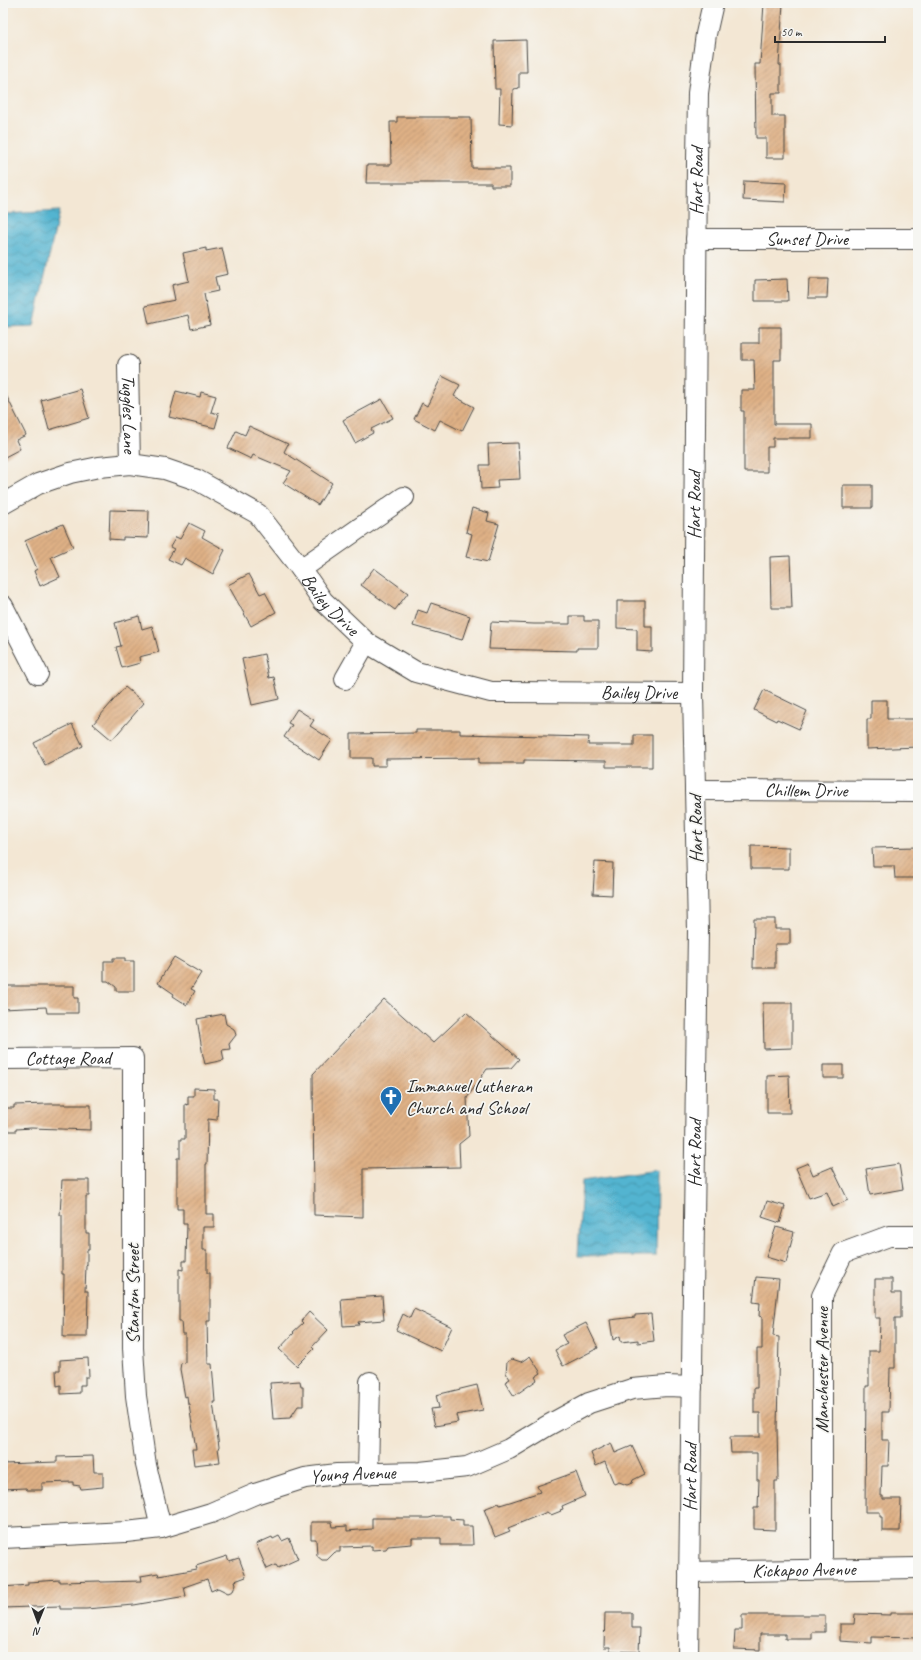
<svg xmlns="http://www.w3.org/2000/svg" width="921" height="1660" font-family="Caveat,sans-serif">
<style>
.water{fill:url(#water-waves);stroke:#3e707e}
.building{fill:url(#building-hatch)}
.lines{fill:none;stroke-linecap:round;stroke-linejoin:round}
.minor-casing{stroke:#494744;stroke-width:22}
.minor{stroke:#fff;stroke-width:20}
.labels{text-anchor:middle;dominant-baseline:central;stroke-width:3.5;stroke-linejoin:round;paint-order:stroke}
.street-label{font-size:19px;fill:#2b2b2b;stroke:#f6f6f2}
.poi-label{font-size:19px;fill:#2b2b2b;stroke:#f6f6f2;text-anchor:start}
</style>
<defs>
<pattern id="water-waves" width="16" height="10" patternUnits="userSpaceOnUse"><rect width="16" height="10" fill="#52b4d0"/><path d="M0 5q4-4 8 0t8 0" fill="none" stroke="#4493a9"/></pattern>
<pattern id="building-hatch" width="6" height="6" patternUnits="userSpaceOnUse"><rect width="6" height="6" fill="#dfb186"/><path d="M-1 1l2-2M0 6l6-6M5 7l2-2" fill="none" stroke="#b5906e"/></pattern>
</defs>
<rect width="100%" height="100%" fill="#f6f6f2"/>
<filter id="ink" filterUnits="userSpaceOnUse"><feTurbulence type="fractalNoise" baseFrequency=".025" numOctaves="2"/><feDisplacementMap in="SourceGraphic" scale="8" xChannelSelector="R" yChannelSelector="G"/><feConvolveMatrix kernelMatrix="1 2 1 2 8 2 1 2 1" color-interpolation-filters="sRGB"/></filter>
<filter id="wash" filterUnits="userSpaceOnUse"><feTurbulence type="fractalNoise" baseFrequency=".012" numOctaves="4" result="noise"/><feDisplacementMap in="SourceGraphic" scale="16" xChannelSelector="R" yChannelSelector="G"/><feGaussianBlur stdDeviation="0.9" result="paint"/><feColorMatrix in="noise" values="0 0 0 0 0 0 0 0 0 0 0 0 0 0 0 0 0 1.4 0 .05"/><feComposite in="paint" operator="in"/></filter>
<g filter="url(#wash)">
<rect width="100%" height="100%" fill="#f3e7d4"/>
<path class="water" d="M 59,211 L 34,326 L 3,327 L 3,214 Z
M 657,1170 L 656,1256 L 578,1256 L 582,1181 Z"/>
<g id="blocks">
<path class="building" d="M 764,3 L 783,3 L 779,65 L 781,65 L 781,93 L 772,93 L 772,116 L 785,116 L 785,158 L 766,158 L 766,138 L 756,138 L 755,64 L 760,64 Z
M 526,40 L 527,72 L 519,72 L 519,88 L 513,89 L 512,125 L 499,124 L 500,89 L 495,89 L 494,41 Z
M 397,117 L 471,117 L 472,168 L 510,168 L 510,186 L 491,186 L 491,183 L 366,183 L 367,165 L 391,165 L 390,122 L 397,122 Z
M 744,181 L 786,183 L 785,202 L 743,200 Z
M 206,248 L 206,251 L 222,248 L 228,274 L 215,277 L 218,291 L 204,294 L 210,325 L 191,329 L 188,315 L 149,324 L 145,306 L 175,300 L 172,285 L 189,281 L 183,253 Z
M 787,279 L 788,301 L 755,301 L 755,280 Z
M 809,279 L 828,279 L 827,298 L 808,298 Z
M 759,327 L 781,327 L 781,360 L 774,360 L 774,424 L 812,424 L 812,438 L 773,438 L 773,447 L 767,447 L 767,472 L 744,472 L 744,411 L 741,411 L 741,390 L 755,390 L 754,360 L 742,360 L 742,343 L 759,343 Z
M 442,376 L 460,385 L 454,396 L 474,407 L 462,431 L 440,420 L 435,430 L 414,419 L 422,403 L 427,406 Z
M 3,389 L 26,435 L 16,440 L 20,449 L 3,458 Z
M 80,389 L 89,418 L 49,430 L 41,400 Z
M 176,391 L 200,397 L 201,392 L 216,396 L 211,412 L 219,414 L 215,428 L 169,417 Z
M 382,399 L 393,418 L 371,429 L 373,433 L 355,443 L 343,420 Z
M 249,426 L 288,444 L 284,452 L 332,483 L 318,505 L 283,483 L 291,471 L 253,455 L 251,459 L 228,448 L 236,431 L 245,435 Z
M 518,443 L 520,479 L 497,480 L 498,488 L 481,489 L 480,465 L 489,465 L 488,444 Z
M 843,485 L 872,485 L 872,508 L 843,508 Z
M 472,508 L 489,513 L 487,521 L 499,524 L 488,562 L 466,557 L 472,534 L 466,532 Z
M 110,510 L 149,511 L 148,538 L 123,537 L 123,540 L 109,539 Z
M 189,523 L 205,531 L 202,537 L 225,550 L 213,574 L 185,558 L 181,565 L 168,559 L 174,549 L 170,547 L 176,537 L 180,539 Z
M 63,524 L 73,547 L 51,557 L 60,577 L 40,586 L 34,571 L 37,569 L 25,541 Z
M 790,556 L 792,608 L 771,608 L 770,557 Z
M 374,568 L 408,593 L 395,610 L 361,585 Z
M 249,574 L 260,594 L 265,592 L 276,612 L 251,626 L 228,585 Z
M 617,601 L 645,601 L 645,626 L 652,626 L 652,652 L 637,651 L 637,629 L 617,628 Z
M 431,603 L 470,616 L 462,640 L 413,626 L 418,610 L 427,613 Z
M 139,616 L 142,629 L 152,626 L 159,652 L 139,657 L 140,663 L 122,668 L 116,647 L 121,646 L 115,623 Z
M 570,616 L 584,616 L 584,621 L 598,621 L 598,648 L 577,648 L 577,651 L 489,649 L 491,622 L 534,624 L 570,624 Z
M 264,654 L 269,678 L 274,677 L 279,699 L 252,705 L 242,659 Z
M 125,687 L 144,703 L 112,740 L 93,724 Z
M 764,690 L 807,711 L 799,729 L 777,719 L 776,721 L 754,710 Z
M 871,700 L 887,700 L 887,719 L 918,719 L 918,747 L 867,749 L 867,719 L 871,719 Z
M 297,709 L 314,720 L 310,726 L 332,740 L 319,760 L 284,737 L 292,725 L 288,723 Z
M 72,724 L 83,746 L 45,765 L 34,743 Z
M 416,730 L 460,730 L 460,734 L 589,737 L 588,745 L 634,745 L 634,735 L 652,735 L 652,767 L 606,767 L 606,761 L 524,760 L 524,763 L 479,763 L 479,758 L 386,759 L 386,766 L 372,766 L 372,758 L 351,758 L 351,734 L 416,733 Z
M 751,846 L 789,847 L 789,869 L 751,869 Z
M 918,847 L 918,878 L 895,878 L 894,866 L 873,866 L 872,848 Z
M 595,862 L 613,863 L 612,895 L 593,894 Z
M 754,919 L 775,919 L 775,929 L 790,929 L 790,944 L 775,944 L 775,968 L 753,968 Z
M 174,957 L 201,973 L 191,989 L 195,991 L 187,1005 L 173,996 L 174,994 L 158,983 Z
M 113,958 L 125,958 L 125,961 L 134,961 L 134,991 L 116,991 L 116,987 L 108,981 L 104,981 L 104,961 L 113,961 Z
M 3,986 L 74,986 L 74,998 L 78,998 L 78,1013 L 47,1013 L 46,1007 L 3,1009 Z
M 384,999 L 433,1043 L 466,1012 L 519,1059 L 511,1068 L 487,1069 L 467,1098 L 469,1136 L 459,1144 L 460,1167 L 363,1169 L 363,1217 L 314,1215 L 313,1074 Z
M 763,1003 L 792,1003 L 792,1048 L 764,1049 Z
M 224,1014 L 226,1024 L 234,1029 L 236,1035 L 229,1044 L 230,1049 L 222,1050 L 224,1060 L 205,1064 L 203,1056 L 197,1019 Z
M 823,1065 L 843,1065 L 843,1078 L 823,1078 Z
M 789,1075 L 790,1113 L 767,1113 L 767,1076 Z
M 194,1088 L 214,1089 L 214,1099 L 218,1099 L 217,1120 L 208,1119 L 207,1164 L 206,1164 L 206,1214 L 214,1214 L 214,1227 L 203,1227 L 203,1250 L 207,1250 L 207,1273 L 210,1273 L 210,1321 L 207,1321 L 208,1364 L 212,1364 L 215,1402 L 213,1402 L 219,1447 L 218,1448 L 220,1462 L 194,1465 L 192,1449 L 196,1449 L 189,1404 L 188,1404 L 187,1396 L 185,1397 L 180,1369 L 181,1363 L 185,1362 L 185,1334 L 182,1334 L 181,1321 L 179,1321 L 179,1269 L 183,1270 L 183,1261 L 186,1261 L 187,1224 L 183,1224 L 183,1209 L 177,1209 L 177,1158 L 180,1158 L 180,1139 L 185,1139 L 185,1104 L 188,1105 L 188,1096 L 194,1096 Z
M 48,1104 L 65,1104 L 65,1105 L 91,1105 L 91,1130 L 31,1128 L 16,1129 L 16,1131 L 3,1131 L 3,1108 L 14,1108 L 14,1105 Z
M 808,1163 L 813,1175 L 832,1167 L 848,1200 L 833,1207 L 827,1192 L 809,1198 L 796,1168 Z
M 899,1164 L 903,1189 L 870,1195 L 866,1169 Z
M 62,1180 L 89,1180 L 89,1196 L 86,1196 L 86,1233 L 89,1233 L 89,1250 L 87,1250 L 87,1265 L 86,1266 L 85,1291 L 88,1291 L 87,1337 L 63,1337 L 64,1274 L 62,1274 L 62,1215 L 60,1215 Z
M 767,1201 L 785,1206 L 780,1223 L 762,1217 Z
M 776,1227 L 794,1232 L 786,1263 L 766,1257 Z
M 756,1277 L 779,1279 L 773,1336 L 779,1337 L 777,1427 L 778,1481 L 775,1481 L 775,1530 L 754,1529 L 754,1508 L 758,1508 L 759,1480 L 757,1480 L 757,1453 L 731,1453 L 730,1437 L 760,1437 L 760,1413 L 754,1413 L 754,1388 L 757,1388 L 757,1349 L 762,1349 L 762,1317 L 759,1316 L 760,1303 L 753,1302 Z
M 875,1279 L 892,1279 L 892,1293 L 901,1293 L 901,1318 L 895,1318 L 895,1368 L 890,1368 L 889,1412 L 882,1412 L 882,1440 L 889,1440 L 888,1466 L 882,1466 L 881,1496 L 883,1496 L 883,1499 L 901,1499 L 900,1531 L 882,1531 L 882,1517 L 880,1517 L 880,1512 L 865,1512 L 866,1386 L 869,1386 L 869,1351 L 879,1351 L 880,1318 L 875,1318 Z
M 382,1296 L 384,1320 L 358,1322 L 359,1325 L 343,1326 L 341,1299 Z
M 414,1309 L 452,1327 L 441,1351 L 396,1330 L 403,1314 L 410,1318 Z
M 309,1312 L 328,1330 L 312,1347 L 314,1349 L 297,1366 L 279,1349 L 294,1333 L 293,1332 L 303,1323 L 301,1321 Z
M 651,1314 L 654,1341 L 638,1343 L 638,1340 L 621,1342 L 620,1336 L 613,1340 L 610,1320 L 635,1317 L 635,1315 Z
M 586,1323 L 598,1348 L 563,1366 L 555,1350 L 567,1344 L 562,1335 Z
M 530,1356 L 541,1373 L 535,1377 L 537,1380 L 514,1396 L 505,1382 L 510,1379 L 506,1373 L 507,1362 L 512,1359 L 521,1362 Z
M 88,1358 L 89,1376 L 88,1377 L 85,1377 L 85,1385 L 80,1385 L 80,1393 L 61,1394 L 61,1385 L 57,1386 L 56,1370 L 60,1370 L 60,1360 Z
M 300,1381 L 301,1387 L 303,1387 L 303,1406 L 298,1406 L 290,1418 L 273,1419 L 270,1383 Z
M 477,1385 L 483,1410 L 456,1415 L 458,1422 L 435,1426 L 431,1409 L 439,1408 L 436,1395 Z
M 611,1443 L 615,1453 L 632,1446 L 645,1474 L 633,1480 L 632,1483 L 627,1485 L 619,1482 L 614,1484 L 605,1462 L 596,1466 L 591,1453 Z
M 93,1456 L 94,1472 L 103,1472 L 103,1487 L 81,1489 L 80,1486 L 73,1485 L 73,1482 L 42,1483 L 42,1490 L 27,1490 L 26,1488 L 3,1489 L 3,1464 L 57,1462 L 57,1457 Z
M 576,1472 L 585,1496 L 562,1506 L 563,1509 L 560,1510 L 561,1511 L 551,1515 L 547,1512 L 508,1528 L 510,1531 L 495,1537 L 484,1509 L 499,1503 L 500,1505 L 513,1501 L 540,1492 L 537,1486 Z
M 436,1516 L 450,1516 L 450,1519 L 463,1520 L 463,1526 L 472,1526 L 473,1545 L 441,1545 L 441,1538 L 412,1538 L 412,1544 L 388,1546 L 386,1549 L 372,1550 L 372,1546 L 340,1547 L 340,1552 L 335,1552 L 327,1560 L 322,1560 L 317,1556 L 316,1539 L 311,1539 L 311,1522 L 332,1522 L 333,1527 L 347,1526 L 347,1531 L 372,1529 L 372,1518 L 429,1518 Z
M 279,1536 L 282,1541 L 289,1538 L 298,1559 L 278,1568 L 276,1565 L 267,1569 L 256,1544 L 272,1537 L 273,1539 Z
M 227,1556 L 229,1561 L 239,1558 L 246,1577 L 235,1581 L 236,1584 L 233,1591 L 228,1593 L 218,1588 L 211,1591 L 207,1579 L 184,1587 L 186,1596 L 134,1605 L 86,1609 L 60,1609 L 60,1606 L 3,1608 L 3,1587 L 28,1585 L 28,1582 L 60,1580 L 60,1582 L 100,1581 L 101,1582 L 142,1581 L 141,1576 L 158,1573 L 159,1576 L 197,1569 L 196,1566 Z
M 605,1613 L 632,1613 L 632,1628 L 640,1628 L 639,1652 L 610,1651 L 610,1647 L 604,1647 Z
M 890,1613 L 918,1613 L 918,1638 L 872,1637 L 872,1643 L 840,1641 L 840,1624 L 854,1624 L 855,1614 L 890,1615 Z
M 742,1615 L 825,1615 L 825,1632 L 812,1632 L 812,1639 L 785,1639 L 785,1634 L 760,1634 L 760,1650 L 734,1649 L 735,1630 L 742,1630 Z"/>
</g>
</g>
<g filter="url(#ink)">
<use href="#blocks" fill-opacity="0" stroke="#494744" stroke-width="1"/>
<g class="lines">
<g class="minor-casing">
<g id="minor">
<path id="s1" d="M 696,239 L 918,239"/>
<path id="s2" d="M 128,365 L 130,464"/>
<path id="s3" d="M 3,504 L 38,484 L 70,473 L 99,467 L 130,464 L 165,469 L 197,480 L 258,514 L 301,569 L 323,601 L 366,642 L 416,672 L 491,692 L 693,693"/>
<path d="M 301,569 L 404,497"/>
<path d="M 3,606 L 38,674"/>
<path d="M 345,679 L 366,642"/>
<path id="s4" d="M 695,790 L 918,791"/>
<path id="s5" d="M 3,1059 L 133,1058 L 133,1348 L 136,1396 L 146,1465 L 161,1528"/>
<path d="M 368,1474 L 370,1382"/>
<path id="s6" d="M 3,1538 L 126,1532 L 161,1528 L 211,1513 L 255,1494 L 305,1478 L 337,1474 L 420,1472 L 467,1467 L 509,1449 L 547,1426 L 589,1403 L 632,1389 L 667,1386 L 692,1387"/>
<path d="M 822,1569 L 822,1296 L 843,1253 L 889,1236 L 918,1236"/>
<path id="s7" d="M 689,1572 L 918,1568"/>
<path id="s8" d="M 688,1657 L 698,931 L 693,693 L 697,161 L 698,93 L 706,34 L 713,3"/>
</g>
</g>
<use href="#minor" class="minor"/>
</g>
</g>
<defs>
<g id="church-pin" transform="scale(1.15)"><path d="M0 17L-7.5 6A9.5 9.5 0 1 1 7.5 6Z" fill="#1f6fb2" stroke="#f6f6f2"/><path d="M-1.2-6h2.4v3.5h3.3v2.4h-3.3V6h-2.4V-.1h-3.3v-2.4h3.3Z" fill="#fff"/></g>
</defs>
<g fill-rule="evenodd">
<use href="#church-pin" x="391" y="1097"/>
</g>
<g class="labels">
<g class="street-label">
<text stroke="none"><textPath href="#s8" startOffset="1476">Hart Road</textPath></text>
<text stroke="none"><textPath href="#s1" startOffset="111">Sunset Drive</textPath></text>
<text stroke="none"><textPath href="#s2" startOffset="49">Tuggles Lane</textPath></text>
<text stroke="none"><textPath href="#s8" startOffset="1152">Hart Road</textPath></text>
<text stroke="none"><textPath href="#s3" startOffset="390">Bailey Drive</textPath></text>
<text stroke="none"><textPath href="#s3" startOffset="726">Bailey Drive</textPath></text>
<text stroke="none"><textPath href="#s4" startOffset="111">Chillem Drive</textPath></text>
<text transform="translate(696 829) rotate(-91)">Hart Road</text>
<text stroke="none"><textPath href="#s5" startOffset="65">Cottage Road</textPath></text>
<text stroke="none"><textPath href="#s8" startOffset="504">Hart Road</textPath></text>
<text transform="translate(133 1294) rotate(-90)">Stanton Street</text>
<text transform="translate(822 1370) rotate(-90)">Manchester Avenue</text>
<text stroke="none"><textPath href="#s6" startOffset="359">Young Avenue</textPath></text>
<text stroke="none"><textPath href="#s8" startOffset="180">Hart Road</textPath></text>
<text stroke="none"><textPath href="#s7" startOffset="115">Kickapoo Avenue</textPath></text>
</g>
<g class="poi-label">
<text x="406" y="1086">Immanuel Lutheran<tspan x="406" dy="22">Church and School</tspan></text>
</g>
</g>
<rect width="921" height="1660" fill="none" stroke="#f6f6f2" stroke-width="16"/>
<g transform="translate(38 1622) rotate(181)" stroke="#f6f6f2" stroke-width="3" paint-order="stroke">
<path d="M0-3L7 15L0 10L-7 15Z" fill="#2b2b2b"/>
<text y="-6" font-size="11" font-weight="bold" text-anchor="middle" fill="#2b2b2b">N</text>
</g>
<path d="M775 36v6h110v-6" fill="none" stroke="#2b2b2b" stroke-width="2"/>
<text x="781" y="36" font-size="12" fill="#2b2b2b" stroke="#f6f6f2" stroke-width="3" paint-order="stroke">50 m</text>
</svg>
